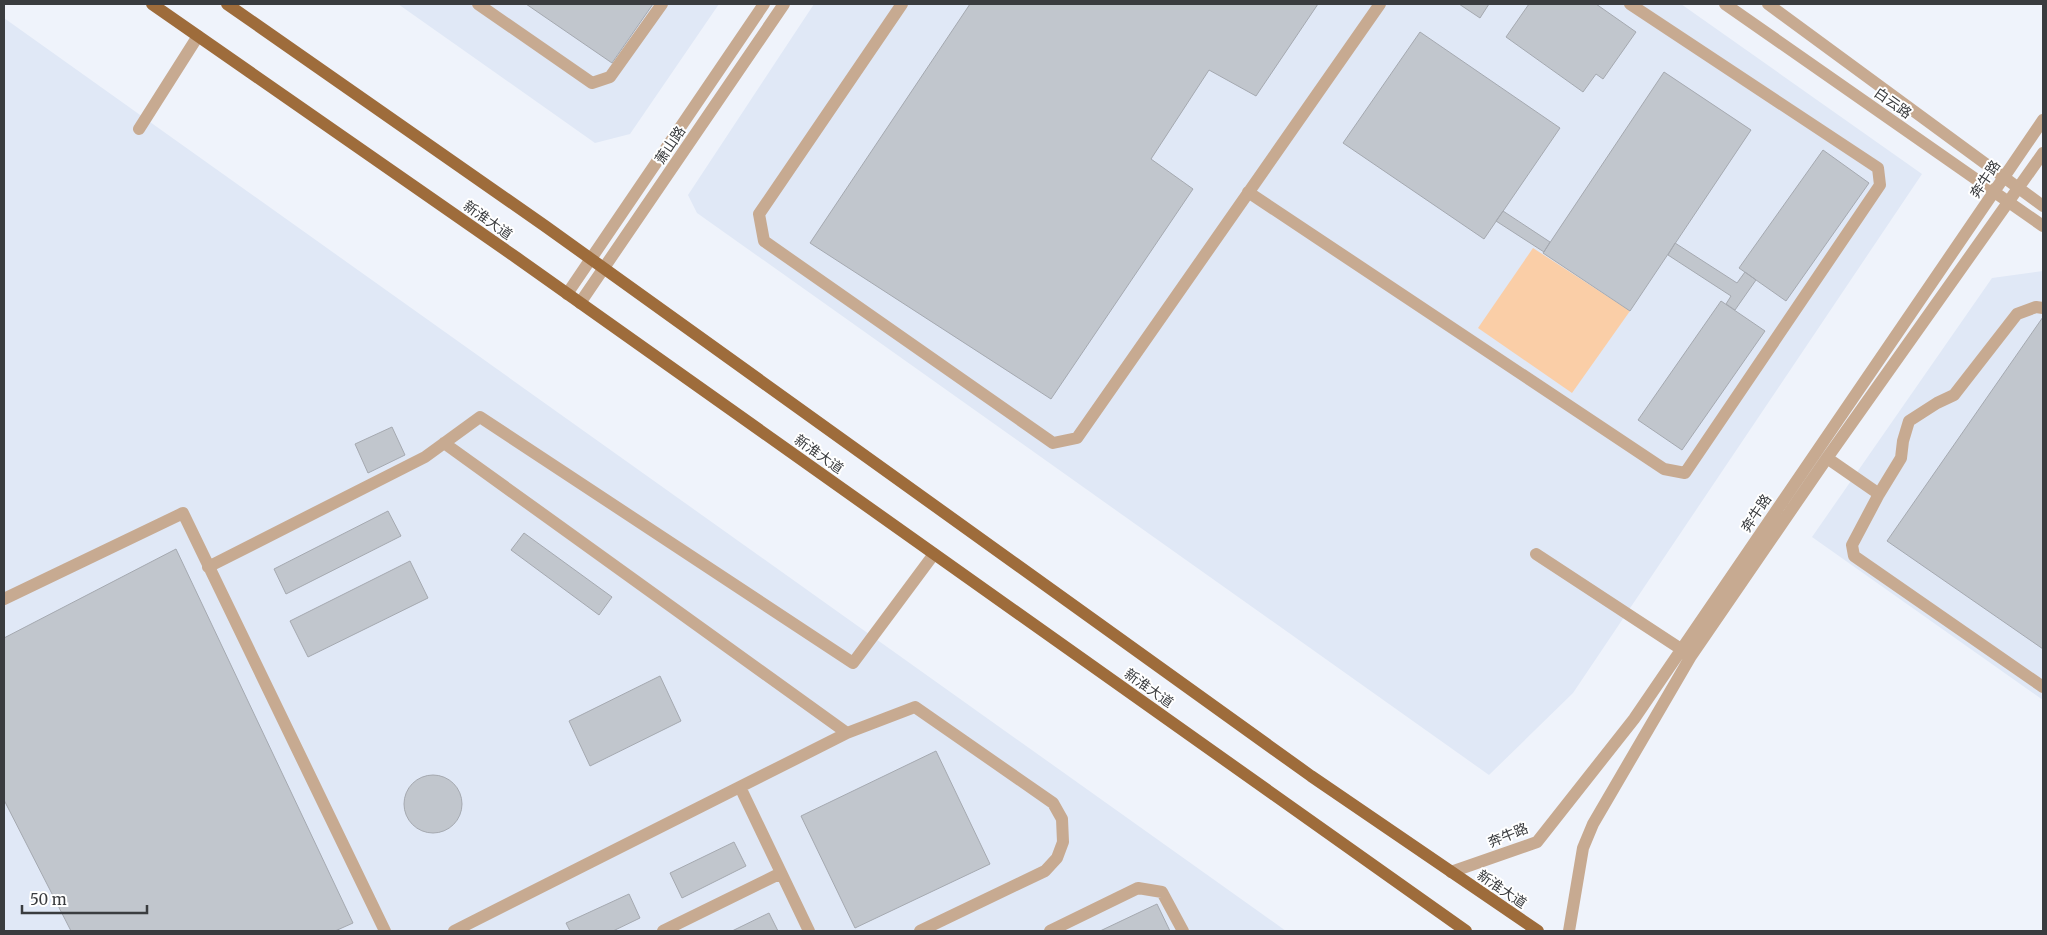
<svg xmlns="http://www.w3.org/2000/svg" width="2047" height="935" font-family="Merriweather,'Noto Sans SC',serif">
<style>
.built{fill:#e0e8f6}
.green{fill:#facea7}
.building{fill:#c1c6cd;stroke:#a5a9b0}
.lines{fill:none;stroke-linecap:round;stroke-linejoin:round}
.minor{stroke:#c7aa91;stroke-width:12}
.major{stroke:#9e6c3b;stroke-width:12}
.labels{text-anchor:middle;dominant-baseline:central;stroke-width:4;stroke-linejoin:round;paint-order:stroke}
.street-label{font-size:14px;fill:#3a3c3f;stroke:#fff}
</style>
<rect width="100%" height="100%" fill="#eff3fb"/>
<path class="built" d="M 398,4 L 719,4 L 630,134 L 595,143 Z
M 814,4 L 1681,4 L 1922,174 L 1573,693 L 1489,775 L 697,213 L 688,195 Z
M 4,18 L 1286,931 L 4,931 Z
M 2043,271 L 2043,700 L 1812,537 L 1992,278 Z"/>
<path class="green" d="M 1533,248 L 1630,311 L 1572,393 L 1478,328 Z"/>
<path class="building" d="M 526,4 L 653,4 L 612,63 Z
M 970,4 L 1318,4 L 1256,96 L 1209,70 L 1151,159 L 1193,189 L 1051,399 L 810,243 Z
M 1459,4 L 1489,4 L 1480,18 Z
M 1529,4 L 1596,4 L 1636,32 L 1603,79 L 1596,74 L 1583,92 L 1506,37 Z
M 1420,32 L 1560,128 L 1484,239 L 1343,143 Z
M 1664,72 L 1751,130 L 1630,311 L 1543,253 Z
M 1823,150 L 1869,183 L 1786,301 L 1739,268 Z
M 1503,211 L 1550,242 L 1544,252 L 1496,221 Z
M 1675,243 L 1737,283 L 1745,272 L 1756,280 L 1735,310 L 1726,304 L 1731,296 L 1668,255 Z
M 1721,301 L 1765,331 L 1682,450 L 1638,420 Z
M 2043,317 L 2043,649 L 1887,541 Z
M 392,427 L 405,455 L 368,473 L 355,444 Z
M 388,511 L 401,536 L 286,594 L 274,569 Z
M 524,533 L 612,597 L 599,615 L 511,550 Z
M 176,549 L 353,923 L 335,931 L 71,931 L 4,800 L 4,638 Z
M 410,561 L 428,598 L 308,657 L 290,621 Z
M 660,676 L 681,721 L 590,766 L 569,721 Z
M 936,751 L 990,864 L 855,928 L 801,816 Z
M404 804a29 29 0 1 1 58 0a29 29 0 1 1-58 0Z
M 734,842 L 746,866 L 682,898 L 670,873 Z
M 629,894 L 640,918 L 613,931 L 570,931 L 566,923 Z
M 1157,904 L 1170,931 L 1100,931 Z
M 769,913 L 778,931 L 732,931 Z"/>
<g class="lines">
<path class="minor" d="M 478,4 L 592,83 L 610,77 L 662,4
M 902,4 L 759,214 L 764,241 L 1053,443 L 1077,438 L 1380,4
M 1725,4 L 2043,226
M 1768,4 L 2043,206
M 139,129 L 198,36
M 1248,192 L 1664,469 L 1685,473 L 1880,185 L 1878,168 L 1630,4
M 567,294 L 764,4
M 580,303 L 784,4
M 444,443 L 847,733 L 454,931
M 1827,458 L 1879,494 L 1901,458 L 1903,441 L 1909,421 L 1937,403 L 1954,395 L 2017,314 L 2036,307 L 2043,308
M 1879,494 L 1852,545 L 1854,556 L 2043,687
M 1536,554 L 1687,653
M 208,567 L 425,457 L 480,417 L 853,663 L 934,554
M 4,599 L 183,513 L 385,931
M 847,733 L 915,707 L 1053,803 L 1062,819 L 1063,842 L 1057,858 L 1045,871 L 920,931
M 740,787 L 809,931
M 1451,872 L 1537,842 L 1634,719 L 2043,120
M 663,931 L 781,873
M 1050,931 L 1138,888 L 1162,892 L 1183,931
M 1569,931 L 1583,848 L 1593,824 L 1691,656 L 1827,458 L 2043,153"/>
<path class="major" d="M 152,4 L 517,258 L 1466,931
M 227,4 L 545,226 L 1311,776 L 1538,931"/>
</g>
<g class="labels">
<g class="street-label">
<text transform="translate(1893 103) rotate(35)">白云路</text>
<text transform="translate(670 145) rotate(-56)">萧山路</text>
<text transform="translate(1985 179) rotate(-56)">奔牛路</text>
<text transform="translate(488 220) rotate(35)">新淮大道</text>
<text transform="translate(819 454) rotate(35)">新淮大道</text>
<text transform="translate(1756 513) rotate(-56)">奔牛路</text>
<text transform="translate(1149 688) rotate(35)">新淮大道</text>
<text transform="translate(1508 835) rotate(-22)">奔牛路</text>
<text transform="translate(1502 889) rotate(34)">新淮大道</text>
</g>
</g>
<rect width="2047" height="935" fill="none" stroke="#3a3c3f" stroke-width="10"/>
<path d="M22 905v8h125v-8" fill="none" stroke="#3a3c3f" stroke-width="2.5"/>
<text x="30" y="905" font-size="15" fill="#3a3c3f" stroke="#ffffff" stroke-width="4" paint-order="stroke">50 m</text>
</svg>
